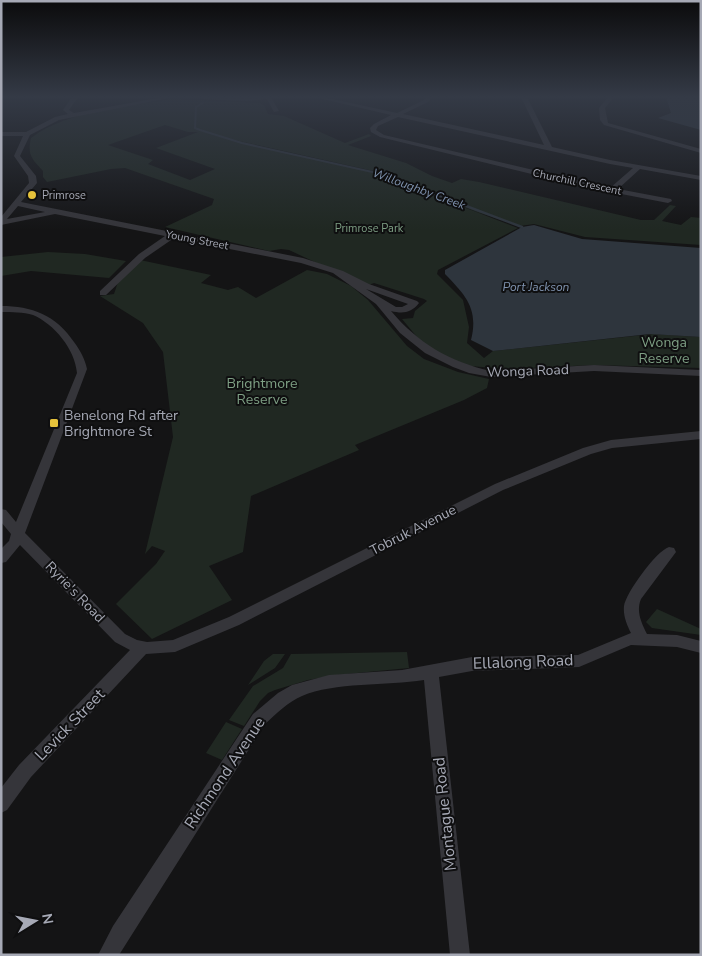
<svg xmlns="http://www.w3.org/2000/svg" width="702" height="956" font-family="'Nunito Sans',sans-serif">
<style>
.green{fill:#202822;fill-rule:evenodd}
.water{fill:#2e353d}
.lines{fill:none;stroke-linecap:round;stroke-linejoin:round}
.stream-far1{stroke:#2e353d;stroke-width:2}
.stream{stroke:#2e353d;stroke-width:2.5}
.street{fill:#35353a;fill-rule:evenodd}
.poi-dot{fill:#e6c23b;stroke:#0f0f10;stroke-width:2}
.labels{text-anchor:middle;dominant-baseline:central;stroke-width:4;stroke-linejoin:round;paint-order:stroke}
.far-street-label{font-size:11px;fill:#a6a9b5;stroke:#0f0f10}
.far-poi-label{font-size:11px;fill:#a6a9b5;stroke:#0f0f10;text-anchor:start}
.far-park-label{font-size:11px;fill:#7e9f84;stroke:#0f0f10}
.far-water-label{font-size:12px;font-style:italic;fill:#7f92ae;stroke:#0f0f10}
.park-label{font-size:14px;fill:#7e9f84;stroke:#0f0f10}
.street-label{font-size:14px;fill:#a6a9b5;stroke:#0f0f10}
.poi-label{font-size:14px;fill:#a6a9b5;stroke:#0f0f10;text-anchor:start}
.near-street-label{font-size:16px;fill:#a6a9b5;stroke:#0f0f10}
</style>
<rect width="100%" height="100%" fill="#141415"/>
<path class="green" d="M 171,99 L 259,103 L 264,105 L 268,114 L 284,116 L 345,143 L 369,134 L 371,136 L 348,145 L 406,163 L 432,176 L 452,183 L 461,179 L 479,182 L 641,220 L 654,220 L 670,205 L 676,206 L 662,221 L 681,225 L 691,217 L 701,218 L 701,245 L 585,237 L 534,224 L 520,226 L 477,212 L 378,172 L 204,133 L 375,173 L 518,228 L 438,270 L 437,274 L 463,300 L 469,327 L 467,343 L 484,358 L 493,351 L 653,334 L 701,337 L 701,368 L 594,365 L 506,369 L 470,366 L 457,363 L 422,343 L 402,319 L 413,318 L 415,311 L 427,301 L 424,299 L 374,283 L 366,286 L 289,250 L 281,249 L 269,251 L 165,227 L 212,205 L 214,199 L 125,168 L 111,169 L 47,182 L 43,177 L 43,171 C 32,159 27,155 31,138 C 68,110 126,107 171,99 ZM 165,125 L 188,132 L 198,132 L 156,148 L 215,169 L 190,180 L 148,164 L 153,160 L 108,145 Z
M 48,252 L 85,254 L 126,261 L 109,278 L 31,271 L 1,276 L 1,257 Z
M 140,260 L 211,275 L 201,283 L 228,290 L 238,287 L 256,298 L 307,270 L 327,274 L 351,286 L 368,300 L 407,346 L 424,359 L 458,372 L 489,379 L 487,388 L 464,400 L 355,445 L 359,450 L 251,496 L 243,552 L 209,566 L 232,600 L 152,639 L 116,604 L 156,564 L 165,551 L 152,546 L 145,554 L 173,437 L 163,352 L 143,323 L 100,296 L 114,294 L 118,282 Z
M 657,609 L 701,629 L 701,635 L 652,628 L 646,622 Z
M 407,652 L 409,668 L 336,675 L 308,680 L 275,690 L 268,693 L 260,701 L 244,726 L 229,720 L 253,686 L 283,668 L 291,654 Z
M 273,654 L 285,654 L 275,668 L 248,685 L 264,661 Z
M 226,722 L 242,729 L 222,760 L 206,753 Z"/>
<path class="water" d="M 666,97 L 701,97 L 701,130 L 658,118 L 671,113 Z
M 534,225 L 582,239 L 701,248 L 701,337 L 650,334 L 493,351 L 471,340 C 479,308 465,295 445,274 L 445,270 L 522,227 Z"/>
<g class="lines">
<path class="stream-far1" d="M 203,103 L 196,107 L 195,128 L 200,130 L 242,143 L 377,173 L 432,194"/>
<path class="stream" d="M 429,192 L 522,227"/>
<path class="street" d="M 72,97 L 78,97 L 69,110 L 74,113 L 164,97 L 174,97 L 59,120 L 30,135 L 20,156 L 36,176 L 37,183 L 21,202 L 303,258 L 343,271 L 369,284 L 417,301 L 419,303 C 411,313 403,314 391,311 C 418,343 450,362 491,371 L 594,365 L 701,370 L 701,376 L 594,371 L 491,377 L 469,373 L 453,367 L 425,353 L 400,333 L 376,304 L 333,273 L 301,263 L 174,238 L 145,258 L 106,295 L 100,295 L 100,291 L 139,254 L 165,236 L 55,214 L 1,225 L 1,217 L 29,183 L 28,176 L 14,156 L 23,136 L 1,136 L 1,132 L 26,132 L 55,117 L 68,114 L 63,110 ZM 18,206 L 45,212 L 7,219 ZM 366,289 L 408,304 L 402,307 L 396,307 Z
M 198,97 L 278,97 L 272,99 L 279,111 L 274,112 L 267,99 L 246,101 L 201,99 Z
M 314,97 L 323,97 L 397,113 L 424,100 L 426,97 L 432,97 L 428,102 L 403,114 L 544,145 L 521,97 L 527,97 L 552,147 L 610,160 L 701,176 L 701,180 L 640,169 L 618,189 L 671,199 L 672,201 L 668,203 L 585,187 L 380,137 L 371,132 L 370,128 L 374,124 L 391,115 ZM 398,117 L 610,164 L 633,168 L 610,188 L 384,135 L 376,130 L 378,126 Z
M 608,97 L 614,97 L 605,108 L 608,123 L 701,149 L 701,153 L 604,125 L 600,120 L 599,108 Z
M 1,306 C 32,306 56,315 74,342 C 80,350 85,359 87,369 L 25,533 L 125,634 L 137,640 L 147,642 L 173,640 L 229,617 L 495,484 L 583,448 L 611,440 L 701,431 L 701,439 L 612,448 L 591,454 L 503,490 L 239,625 L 175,652 L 146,654 L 31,777 L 7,810 L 1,813 L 1,788 L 19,765 L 130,650 L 115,642 L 20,545 L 6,562 L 1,563 L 1,549 L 9,541 L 11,534 L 1,522 L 1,509 L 6,510 L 16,522 L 77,373 C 75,349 54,324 33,315 C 23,312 12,312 1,312 Z
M 669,547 L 674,548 L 676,552 L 641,599 C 636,611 641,622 647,634 L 677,635 L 701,641 L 701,653 L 677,647 L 631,645 L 579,667 L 472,671 L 439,677 L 470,955 L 450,955 L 424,680 C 387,686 334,682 302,696 C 288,702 276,714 265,724 L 119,955 L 98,955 L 113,926 L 253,714 L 278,693 L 292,685 L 329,675 L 402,670 L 472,657 L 578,655 L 631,633 C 627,625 623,616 624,606 C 626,593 656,551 669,547 Z"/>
</g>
<linearGradient id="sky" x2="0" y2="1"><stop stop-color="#0b0b0c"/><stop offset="0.42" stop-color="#343a46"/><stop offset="1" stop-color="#343a46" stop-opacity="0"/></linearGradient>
<rect width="702" height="230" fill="url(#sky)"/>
<g class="poi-dot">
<circle cx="32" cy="195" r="5"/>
<rect x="49" y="418" width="10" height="10" rx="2.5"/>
</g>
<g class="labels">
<g class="far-street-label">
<text transform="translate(577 182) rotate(12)">Churchill Crescent</text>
<text transform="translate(197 240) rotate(11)">Young Street</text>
</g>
<g class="far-poi-label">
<text x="42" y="195">Primrose</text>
</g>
<g class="far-park-label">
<text x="369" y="228">Primrose Park</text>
</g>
<g class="far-water-label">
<text transform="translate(419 189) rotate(20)">Willoughby Creek</text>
<text x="536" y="287">Port Jackson</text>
</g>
<g class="park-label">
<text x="664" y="342">Wonga<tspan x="664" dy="16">Reserve</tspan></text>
<text x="262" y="383">Brightmore<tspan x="262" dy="16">Reserve</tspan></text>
</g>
<g class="street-label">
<text transform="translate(528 371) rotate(-2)">Wonga Road</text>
<text transform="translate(413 530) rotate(-27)">Tobruk Avenue</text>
<text transform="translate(75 592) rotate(46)">Ryrie's Road</text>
</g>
<g class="poi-label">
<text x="64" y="415">Benelong Rd after<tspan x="64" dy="16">Brightmore St</tspan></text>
</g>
<g class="near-street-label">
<text transform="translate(523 662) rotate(-2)">Ellalong Road</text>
<text transform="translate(70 725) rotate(-46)">Levick Street</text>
<text transform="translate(225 773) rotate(-56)">Richmond Avenue</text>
<text transform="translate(445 814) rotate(-96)">Montague Road</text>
</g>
</g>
<rect width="702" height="956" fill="none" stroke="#a6a9b5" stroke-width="5"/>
<g transform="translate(35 921) rotate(80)" stroke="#0f0f10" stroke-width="4" paint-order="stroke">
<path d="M0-4L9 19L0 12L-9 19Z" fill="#a6a9b5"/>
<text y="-8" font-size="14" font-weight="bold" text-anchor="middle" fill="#a6a9b5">N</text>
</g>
</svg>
